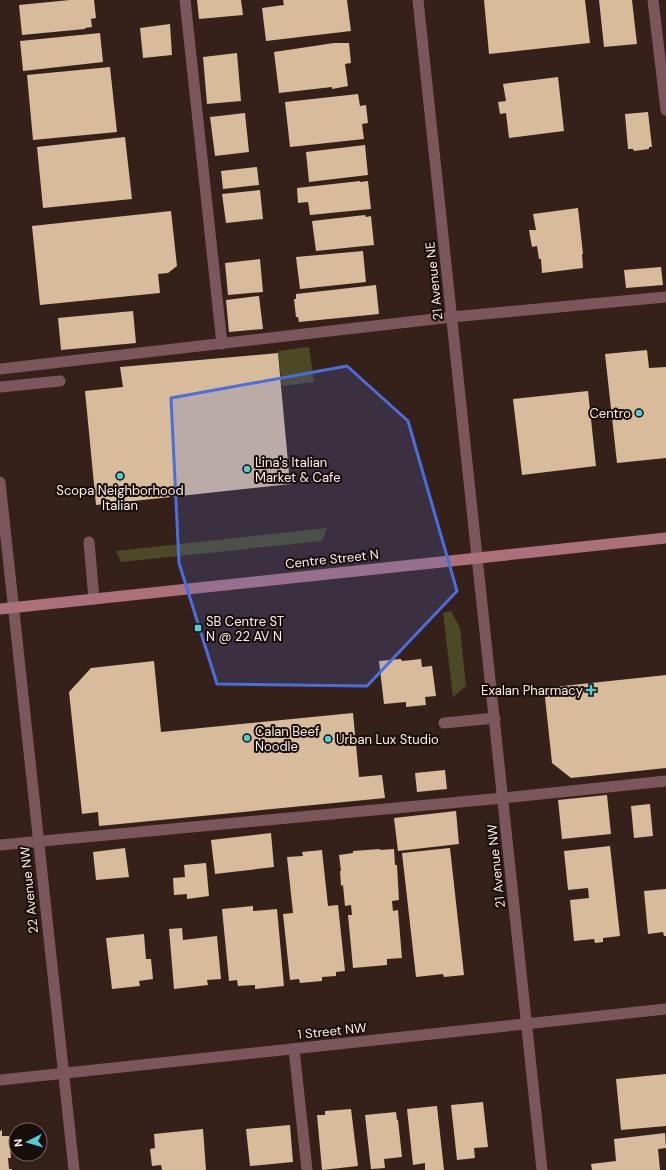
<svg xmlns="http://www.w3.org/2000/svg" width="666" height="1170" font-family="'DM Sans',sans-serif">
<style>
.green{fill:#4c4925}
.building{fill:#d7bb9a}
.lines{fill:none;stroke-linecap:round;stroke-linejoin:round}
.service{stroke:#7c565d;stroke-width:11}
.minor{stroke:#7c565d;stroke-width:11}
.secondary{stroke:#ac707c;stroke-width:11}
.marked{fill:#4a6edc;fill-opacity:0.2;stroke:#4a6edc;stroke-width:3;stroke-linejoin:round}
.poi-dot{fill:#52ccd5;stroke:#170d0a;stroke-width:1.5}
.labels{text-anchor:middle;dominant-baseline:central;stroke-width:4;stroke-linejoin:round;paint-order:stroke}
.street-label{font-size:13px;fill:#fff0eb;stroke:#170d0a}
.poi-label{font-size:13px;fill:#fff0eb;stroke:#170d0a;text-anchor:start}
</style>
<rect width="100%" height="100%" fill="#36211a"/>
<path class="green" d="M 309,347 L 314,382 L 282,386 L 278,351 Z
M 327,528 L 322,541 L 121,562 L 116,551 Z
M 451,611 L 460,628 L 466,686 L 453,697 L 443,613 Z"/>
<path class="building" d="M 70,0 L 94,0 L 96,18 L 91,19 L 92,27 L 85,28 L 85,29 L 22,35 L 19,5 Z
M 197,0 L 241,0 L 243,15 L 199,19 Z
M 283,0 L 347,0 L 351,31 L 266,41 L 262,8 L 284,5 Z
M 484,0 L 585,0 L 590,43 L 489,54 Z
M 599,0 L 632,0 L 637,44 L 604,47 Z
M 170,24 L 172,55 L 143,58 L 140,28 Z
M 100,33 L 103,62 L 23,71 L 20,41 Z
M 334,43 L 349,43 L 351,63 L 345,64 L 348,86 L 332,89 L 332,87 L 279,93 L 274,52 Z
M 237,53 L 241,101 L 207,104 L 203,57 Z
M 110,67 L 117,132 L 33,140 L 27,75 Z
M 558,77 L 564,131 L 509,138 L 506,113 L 500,114 L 498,102 L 506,101 L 503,84 Z
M 358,94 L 360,106 L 366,105 L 368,123 L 362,124 L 364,139 L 290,147 L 285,102 Z
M 648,112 L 652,147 L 649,147 L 649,149 L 634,151 L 633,149 L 628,149 L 625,114 Z
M 245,113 L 249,152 L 215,156 L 210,117 Z
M 125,137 L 132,199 L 43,208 L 37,147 Z
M 365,145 L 368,175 L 309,182 L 306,152 Z
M 257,167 L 259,185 L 223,189 L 221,171 Z
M 360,181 L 360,182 L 368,181 L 371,209 L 310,215 L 308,202 L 298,203 L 297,188 Z
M 260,190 L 263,219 L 226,223 L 222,194 Z
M 578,208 L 583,254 L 582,254 L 583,268 L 542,273 L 541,259 L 539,259 L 537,246 L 532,247 L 529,230 L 536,230 L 533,214 Z
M 171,211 L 177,266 L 168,273 L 158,274 L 160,293 L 40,305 L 32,226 Z
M 365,215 L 366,217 L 371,216 L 374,245 L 316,251 L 312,221 Z
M 363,251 L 366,282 L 300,289 L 296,257 Z
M 260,259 L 263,292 L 228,295 L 225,263 Z
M 661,267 L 663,285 L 626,288 L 624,270 Z
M 376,285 L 379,314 L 299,322 L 298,317 L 296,317 L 294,299 L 296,299 L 296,294 Z
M 259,296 L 263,329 L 229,332 L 226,300 Z
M 133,311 L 136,343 L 61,350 L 58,318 Z
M 647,350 L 649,368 L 666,367 L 666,458 L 617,463 L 605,354 Z
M 278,353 L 290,484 L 96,505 L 85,391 L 123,387 L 120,367 Z
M 588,391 L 596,466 L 522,475 L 513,399 Z
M 401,659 L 402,661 L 421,659 L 422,667 L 432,666 L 436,696 L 425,697 L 426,705 L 406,707 L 406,702 L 384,704 L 379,661 Z
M 154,661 L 161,732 L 353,713 L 359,777 L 382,775 L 385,798 L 99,826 L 98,812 L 82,814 L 69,692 L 91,668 Z
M 666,675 L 666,768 L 571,778 L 552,763 L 544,688 Z
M 445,770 L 447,789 L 417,792 L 415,773 Z
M 607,795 L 611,834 L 562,839 L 558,800 Z
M 650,804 L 653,836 L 634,838 L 631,806 Z
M 456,811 L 459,844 L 398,851 L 394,818 Z
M 271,833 L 274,867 L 215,874 L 211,840 Z
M 610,846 L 620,936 L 603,938 L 603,942 L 595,943 L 594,939 L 574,941 L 570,900 L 589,898 L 588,888 L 568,890 L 564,851 Z
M 125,848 L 129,877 L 96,880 L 93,852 Z
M 450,848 L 464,975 L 444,977 L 443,974 L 416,977 L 402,853 Z
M 380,849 L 380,850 L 394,849 L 395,865 L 397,865 L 399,900 L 392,901 L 393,911 L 398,910 L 402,958 L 387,959 L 387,965 L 353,968 L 348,915 L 352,915 L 351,905 L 345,906 L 343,885 L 341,886 L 340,871 L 341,871 L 339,855 L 353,853 L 353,851 Z
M 322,850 L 328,906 L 338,905 L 345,971 L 336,972 L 336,976 L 322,977 L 322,981 L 300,983 L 299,979 L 290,980 L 283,914 L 293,913 L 287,857 L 303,856 L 302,852 Z
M 206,863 L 209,896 L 187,899 L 187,894 L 174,895 L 173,878 L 185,877 L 184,865 Z
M 666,889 L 666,936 L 664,936 L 663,932 L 648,934 L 644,891 Z
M 253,906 L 253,911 L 277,909 L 284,986 L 255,989 L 255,985 L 238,986 L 237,980 L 229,981 L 222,909 Z
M 182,928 L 183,940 L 217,936 L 221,979 L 207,980 L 208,985 L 174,989 L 169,929 Z
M 144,934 L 146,959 L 151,959 L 153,979 L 139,981 L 140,986 L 112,989 L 106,938 Z
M 666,1074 L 666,1126 L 621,1130 L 616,1079 Z
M 483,1102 L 488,1147 L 474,1148 L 475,1158 L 457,1160 L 451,1105 Z
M 437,1106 L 444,1170 L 425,1170 L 425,1163 L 413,1165 L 407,1109 Z
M 351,1109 L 358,1166 L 322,1170 L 317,1115 L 325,1115 L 325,1111 Z
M 396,1112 L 397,1120 L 398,1120 L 402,1157 L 384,1159 L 385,1168 L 371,1169 L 365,1115 Z
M 290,1125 L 293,1162 L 250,1166 L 246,1129 Z
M 203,1129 L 206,1170 L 162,1170 L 161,1165 L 152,1166 L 150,1149 L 155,1148 L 154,1134 Z
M 2,1130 L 2,1136 L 9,1136 L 11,1158 L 8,1158 L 9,1169 L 12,1169 L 12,1170 L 0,1170 L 0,1131 Z
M 665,1133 L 666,1148 L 658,1149 L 660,1170 L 592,1170 L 591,1164 L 616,1161 L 614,1139 Z"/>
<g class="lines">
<path class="service" d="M 185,0 L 222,344
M 653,0 L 666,110
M 0,369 L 452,317 L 666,297
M 0,387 L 60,381
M 89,542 L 94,599
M 444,723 L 495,718
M 0,845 L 503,798 L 666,781
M 294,1049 L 307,1170"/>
<path class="minor" d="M 418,0 L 542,1170
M 0,482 L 74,1170
M 0,1080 L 666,1009"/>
<path class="secondary" d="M 0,609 C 222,585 444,562 666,538"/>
</g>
<path class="marked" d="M 347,366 L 408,421 L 457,591 L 367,686 L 217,684 L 179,563 L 171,398 Z"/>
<g class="poi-dot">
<circle cx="639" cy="413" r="4"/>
<circle cx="247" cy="469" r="4"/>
<circle cx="120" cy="476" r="4"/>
<rect x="194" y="624" width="8" height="8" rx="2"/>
<path d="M589 684h4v4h4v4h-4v4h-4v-4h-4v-4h4z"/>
<circle cx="247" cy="738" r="4"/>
<circle cx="328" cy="739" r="4"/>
</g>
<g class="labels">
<g class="street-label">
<text transform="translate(434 281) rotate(-96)">21 Avenue NE</text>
<text transform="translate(332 559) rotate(-6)">Centre Street N</text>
<text transform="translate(496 866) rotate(-96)">21 Avenue NW</text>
<text transform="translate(29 890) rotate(-96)">22 Avenue NW</text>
<text transform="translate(332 1031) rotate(-6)">1 Street NW</text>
</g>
<g class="poi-label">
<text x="631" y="413" text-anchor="end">Centro</text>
<text x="255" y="462">Lina's Italian<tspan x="255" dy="15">Market &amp; Cafe</tspan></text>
<text x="120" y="490" text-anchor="middle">Scopa Neighborhood<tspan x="120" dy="15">Italian</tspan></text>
<text x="206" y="621">SB Centre ST<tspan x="206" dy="15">N @ 22 AV N</tspan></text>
<text x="583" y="690" text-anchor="end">Exalan Pharmacy</text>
<text x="255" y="731">Calan Beef<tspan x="255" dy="15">Noodle</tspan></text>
<text x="336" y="739">Urban Lux Studio</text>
</g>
</g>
<g transform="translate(28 1142) rotate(264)"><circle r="19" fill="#170d0a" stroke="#746864"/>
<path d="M0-3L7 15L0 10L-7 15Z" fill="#52ccd5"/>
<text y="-6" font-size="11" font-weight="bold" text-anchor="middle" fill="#fff0eb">N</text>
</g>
</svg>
